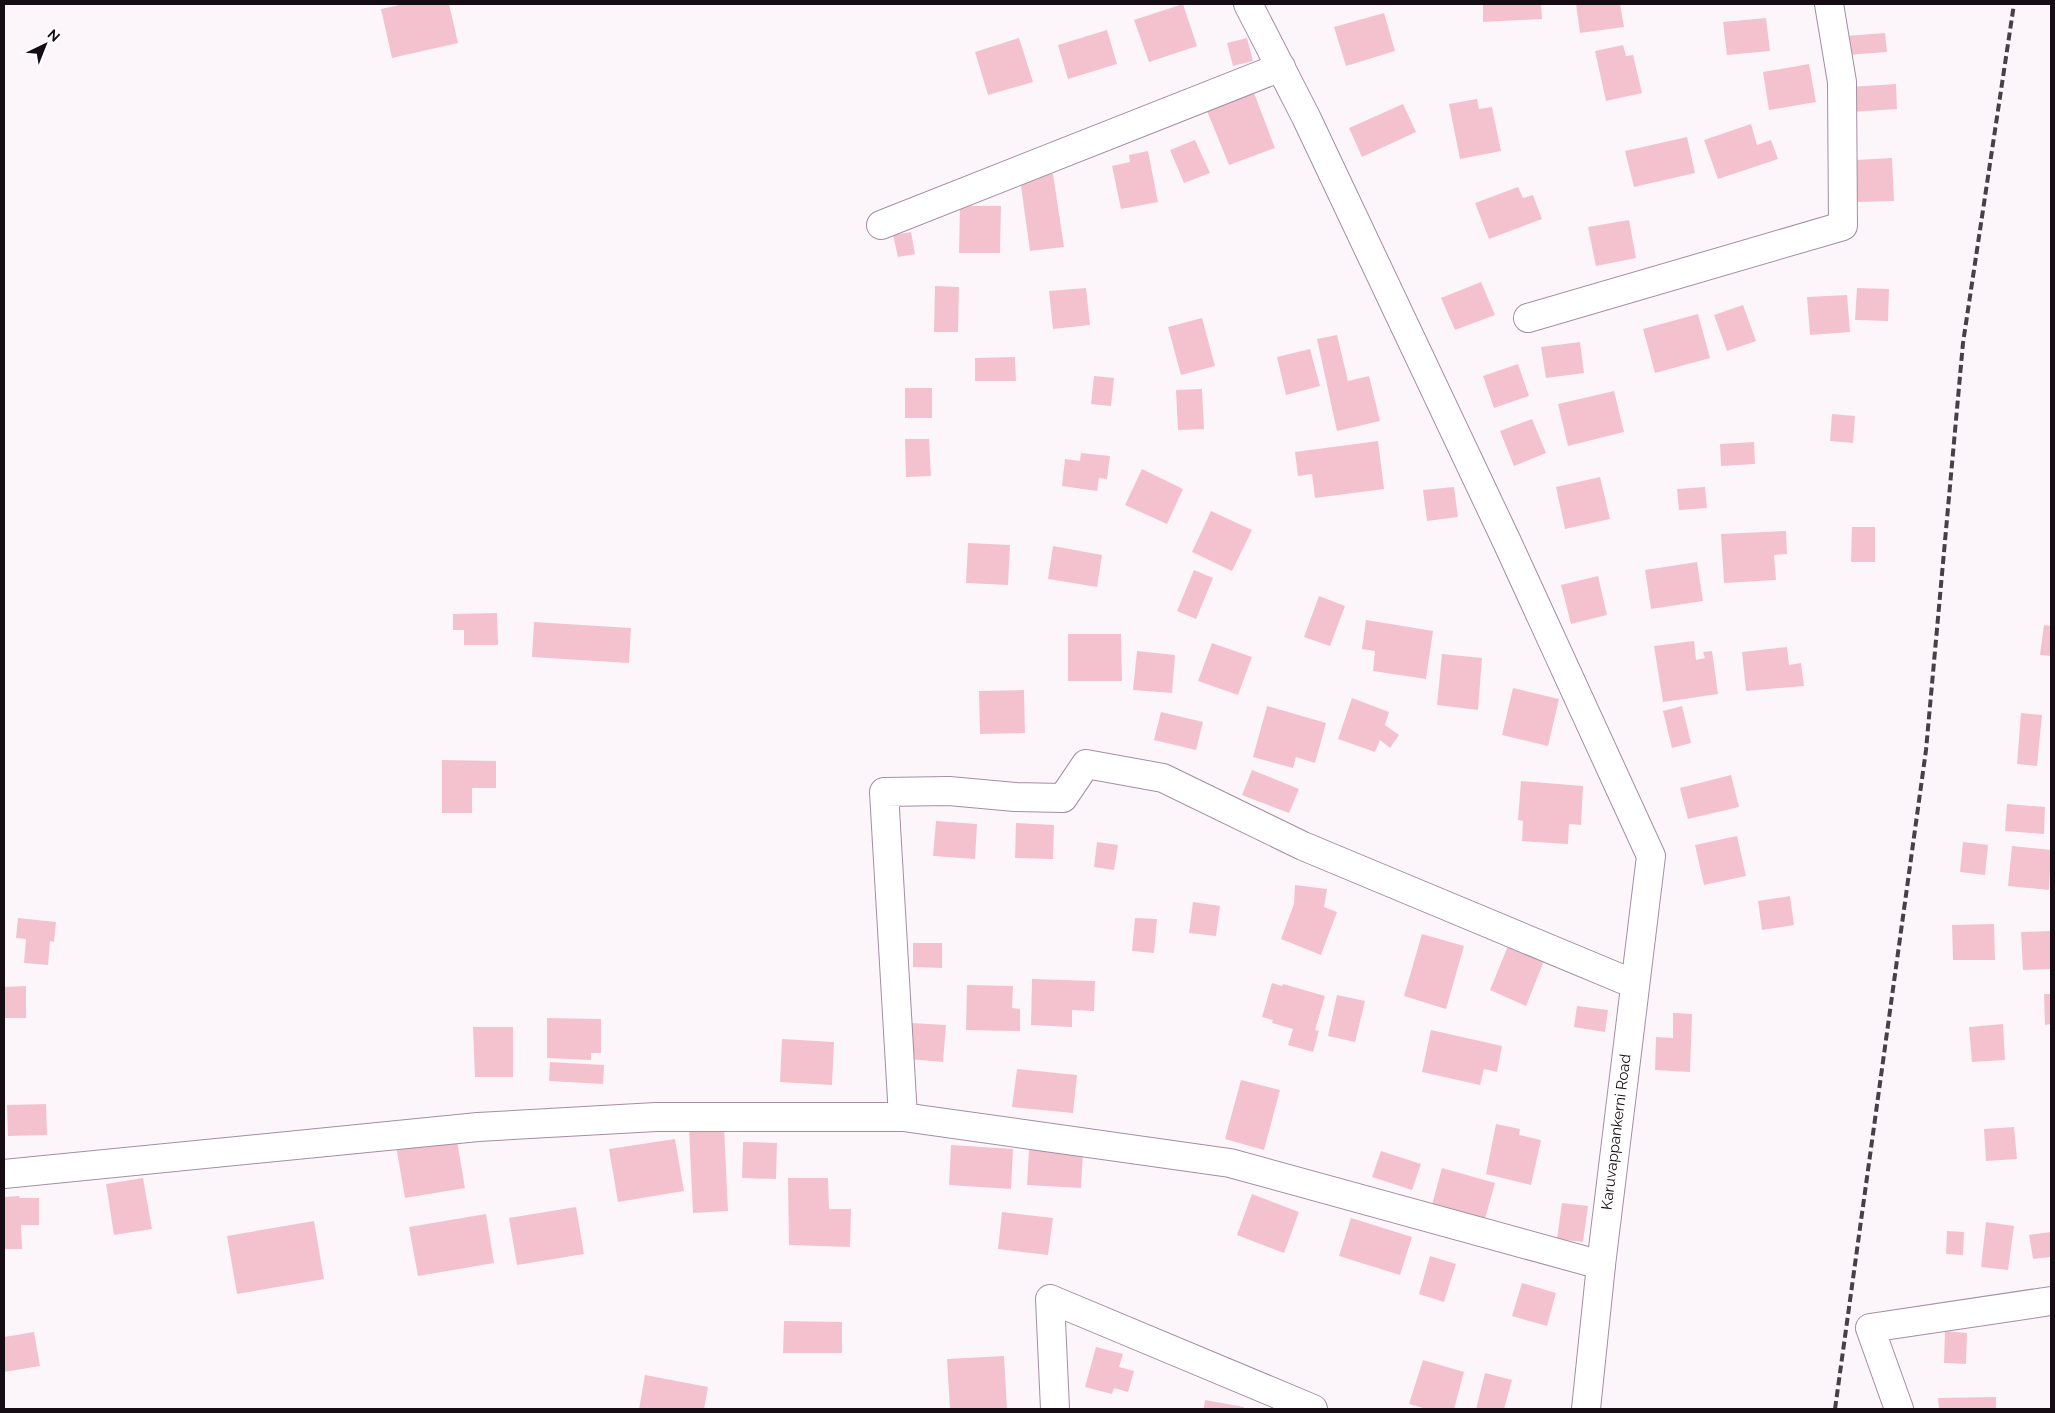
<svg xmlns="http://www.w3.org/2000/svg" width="2055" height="1413" font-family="Raleway,sans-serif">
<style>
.building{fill:#f4c2ce}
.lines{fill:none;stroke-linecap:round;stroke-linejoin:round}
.street-casing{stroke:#a58da3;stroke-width:30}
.secondary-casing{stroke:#a58da3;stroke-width:30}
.street{stroke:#fff;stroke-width:28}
.secondary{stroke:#fff;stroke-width:28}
.rail{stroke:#484047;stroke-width:4;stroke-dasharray:8 4;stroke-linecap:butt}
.labels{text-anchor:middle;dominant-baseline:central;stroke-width:4;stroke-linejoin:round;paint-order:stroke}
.street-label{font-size:15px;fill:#150c14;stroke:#fff}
</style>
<rect width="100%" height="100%" fill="#fcf6fb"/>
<path class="building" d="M 404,4 L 449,4 L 458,43 L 392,58 L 381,9 Z
M 1183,4 L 1197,46 L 1149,62 L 1134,20 Z
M 1483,4 L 1541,4 L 1542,19 L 1483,22 Z
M 1576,4 L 1620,4 L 1624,27 L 1580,33 Z
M 1384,13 L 1395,51 L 1346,66 L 1334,27 Z
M 1766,18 L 1770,51 L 1727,55 L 1723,22 Z
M 1107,30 L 1117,64 L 1068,79 L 1058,45 Z
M 1885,33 L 1887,52 L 1847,55 L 1846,36 Z
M 1019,38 L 1033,82 L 988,95 L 975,52 Z
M 1247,38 L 1253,61 L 1233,66 L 1227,43 Z
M 1623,45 L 1626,56 L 1633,55 L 1642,93 L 1606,101 L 1595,51 Z
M 1809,64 L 1816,102 L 1769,110 L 1763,72 Z
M 1896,84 L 1897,109 L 1851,112 L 1849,87 Z
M 1254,93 L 1275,148 L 1229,165 L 1207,111 Z
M 1477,99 L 1479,109 L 1492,107 L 1501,151 L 1460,159 L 1449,104 Z
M 1403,104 L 1416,132 L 1362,157 L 1349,128 Z
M 1751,124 L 1757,145 L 1771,140 L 1778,159 L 1718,179 L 1704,140 Z
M 1687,137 L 1695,173 L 1634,187 L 1625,151 Z
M 1195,140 L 1210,173 L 1184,183 L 1170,150 Z
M 1148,151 L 1158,202 L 1121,209 L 1112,166 L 1130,162 L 1129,155 Z
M 1892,158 L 1894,201 L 1857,202 L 1855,160 Z
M 1053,174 L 1064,247 L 1030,251 L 1020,179 Z
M 1518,187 L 1523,198 L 1533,195 L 1542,219 L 1489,239 L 1475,203 Z
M 960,206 L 1001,206 L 1000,253 L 959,253 Z
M 1629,220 L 1636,258 L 1596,266 L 1588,227 Z
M 911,232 L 915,254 L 898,257 L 893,235 Z
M 1481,282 L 1495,315 L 1455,330 L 1441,298 Z
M 935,286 L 959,287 L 958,332 L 934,332 Z
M 1086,288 L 1090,325 L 1053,329 L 1049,291 Z
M 1857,288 L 1889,289 L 1888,321 L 1855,320 Z
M 1847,295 L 1850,332 L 1810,335 L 1807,297 Z
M 1743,305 L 1756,341 L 1727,351 L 1714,315 Z
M 1698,314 L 1710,358 L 1655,373 L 1643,329 Z
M 1202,318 L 1215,366 L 1181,375 L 1168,327 Z
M 1337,335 L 1348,381 L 1369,376 L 1380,421 L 1337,431 L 1317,339 Z
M 1580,342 L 1584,373 L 1546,378 L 1541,347 Z
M 1310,349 L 1320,386 L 1286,395 L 1277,357 Z
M 1015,357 L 1016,381 L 975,381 L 975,358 Z
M 1518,364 L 1529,396 L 1494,408 L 1483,376 Z
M 1094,376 L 1114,378 L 1111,406 L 1091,404 Z
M 905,388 L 932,388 L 932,418 L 905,418 Z
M 1202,389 L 1204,429 L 1178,430 L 1176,390 Z
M 1614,391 L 1624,432 L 1568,446 L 1558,404 Z
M 1832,414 L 1855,416 L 1853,443 L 1830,441 Z
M 1532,419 L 1546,453 L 1514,466 L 1500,431 Z
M 905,439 L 929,439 L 931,476 L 906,477 Z
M 1378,441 L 1384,489 L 1315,498 L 1312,474 L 1298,476 L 1295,452 Z
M 1754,442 L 1755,464 L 1721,466 L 1720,444 Z
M 1081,453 L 1110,456 L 1107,479 L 1099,478 L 1097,491 L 1062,486 L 1065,459 L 1080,461 Z
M 1142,469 L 1183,489 L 1167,524 L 1125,505 Z
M 1600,477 L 1610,519 L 1565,529 L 1556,487 Z
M 1454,487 L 1458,517 L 1427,521 L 1423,490 Z
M 1705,487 L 1707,508 L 1679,510 L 1677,489 Z
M 1211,511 L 1252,530 L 1232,571 L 1192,552 Z
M 1852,527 L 1875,527 L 1875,562 L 1851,562 Z
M 1786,531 L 1787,554 L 1774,555 L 1776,580 L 1724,583 L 1721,534 Z
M 968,543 L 1010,545 L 1008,585 L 966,583 Z
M 1053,546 L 1102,555 L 1097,587 L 1048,579 Z
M 1697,562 L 1703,601 L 1651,609 L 1645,570 Z
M 1194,570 L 1213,578 L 1196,619 L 1177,611 Z
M 1598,576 L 1607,615 L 1571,624 L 1561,585 Z
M 1319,596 L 1345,606 L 1330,646 L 1304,637 Z
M 497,613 L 498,645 L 464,645 L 464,630 L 453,630 L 453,614 Z
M 1366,620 L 1433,631 L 1426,679 L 1373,671 L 1375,651 L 1362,649 Z
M 534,622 L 631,628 L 629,663 L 532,657 Z
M 2044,625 L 2051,626 L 2051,656 L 2040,655 Z
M 1068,634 L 1121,634 L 1122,681 L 1068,681 Z
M 1694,641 L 1696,660 L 1705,658 L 1703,652 L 1712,651 L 1718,694 L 1663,702 L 1654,646 Z
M 1212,643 L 1252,657 L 1238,695 L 1198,681 Z
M 1787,647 L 1789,665 L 1801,663 L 1804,686 L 1746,691 L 1742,652 Z
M 1137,651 L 1175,655 L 1172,693 L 1133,690 Z
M 1442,654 L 1482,658 L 1478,710 L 1437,705 Z
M 1513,688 L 1559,699 L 1548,746 L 1502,735 Z
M 1024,690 L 1025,733 L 980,734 L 979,691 Z
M 1352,698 L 1389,712 L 1385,725 L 1399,735 L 1390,748 L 1380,740 L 1375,752 L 1338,739 Z
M 1267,706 L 1326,723 L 1315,763 L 1296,757 L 1293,768 L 1253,757 Z
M 1682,706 L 1691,743 L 1672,748 L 1663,711 Z
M 1161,712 L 1203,722 L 1196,750 L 1154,740 Z
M 2021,713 L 2042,715 L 2037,766 L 2017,764 Z
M 442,760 L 496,761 L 496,788 L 472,788 L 472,813 L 442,813 Z
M 1252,770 L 1299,789 L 1289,813 L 1242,795 Z
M 1731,775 L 1739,807 L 1688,819 L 1680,788 Z
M 1521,781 L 1583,786 L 1581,825 L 1569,824 L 1568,844 L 1522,841 L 1523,821 L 1518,820 Z
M 2007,804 L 2045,807 L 2044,834 L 2005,831 Z
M 936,821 L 977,824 L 975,859 L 933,856 Z
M 1016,823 L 1054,825 L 1053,859 L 1015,858 Z
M 1737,836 L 1746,876 L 1704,885 L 1695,845 Z
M 1097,842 L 1118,845 L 1114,870 L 1094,867 Z
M 1963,842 L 1988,845 L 1985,875 L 1960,872 Z
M 2012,846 L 2051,850 L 2049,890 L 2008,886 Z
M 1295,885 L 1327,889 L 1324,907 L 1337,912 L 1321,955 L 1281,939 L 1294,904 Z
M 1790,896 L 1794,925 L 1762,930 L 1758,901 Z
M 1193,902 L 1220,906 L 1216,936 L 1189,933 Z
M 18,918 L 56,922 L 54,942 L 50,941 L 48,965 L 24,963 L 26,939 L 16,938 Z
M 1135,918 L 1157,919 L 1154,953 L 1132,951 Z
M 1994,924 L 1995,960 L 1953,960 L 1952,925 Z
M 2051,931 L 2051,969 L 2023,970 L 2021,932 Z
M 1422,934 L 1464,946 L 1446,1009 L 1404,996 Z
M 913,943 L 942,943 L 942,968 L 913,967 Z
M 1508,946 L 1544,961 L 1526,1006 L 1490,990 Z
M 1032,979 L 1095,981 L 1094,1011 L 1072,1010 L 1072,1027 L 1031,1025 Z
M 1272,983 L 1282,986 L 1283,984 L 1325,996 L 1315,1030 L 1319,1031 L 1313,1052 L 1288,1045 L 1293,1029 L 1272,1023 L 1273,1020 L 1262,1017 Z
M 967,985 L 1013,986 L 1012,1008 L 1020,1009 L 1020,1031 L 966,1030 Z
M 26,986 L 26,1018 L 4,1018 L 4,987 Z
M 2044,994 L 2051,994 L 2051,1024 L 2045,1025 Z
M 1337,995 L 1365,1001 L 1355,1042 L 1328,1036 Z
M 1577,1006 L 1608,1010 L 1605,1032 L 1574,1027 Z
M 1673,1013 L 1692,1014 L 1690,1072 L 1655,1070 L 1656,1037 L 1673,1038 Z
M 547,1018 L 601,1019 L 601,1053 L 591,1053 L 591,1060 L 547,1058 Z
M 911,1023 L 946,1025 L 943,1062 L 908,1059 Z
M 2003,1024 L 2005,1060 L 1972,1062 L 1969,1027 Z
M 473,1027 L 513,1027 L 513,1077 L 475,1077 Z
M 1431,1030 L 1502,1046 L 1497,1072 L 1484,1069 L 1480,1085 L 1422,1072 Z
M 782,1039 L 834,1042 L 832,1085 L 780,1082 Z
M 550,1062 L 604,1065 L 603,1084 L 549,1081 Z
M 1017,1069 L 1077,1075 L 1073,1113 L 1012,1107 Z
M 1241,1080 L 1280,1090 L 1264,1150 L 1225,1139 Z
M 46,1104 L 47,1135 L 8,1136 L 7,1105 Z
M 1496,1124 L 1520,1129 L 1519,1135 L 1541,1140 L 1531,1185 L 1486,1174 Z
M 724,1127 L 728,1211 L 693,1213 L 689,1128 Z
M 2014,1127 L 2017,1159 L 1986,1161 L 1984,1129 Z
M 456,1135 L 465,1188 L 405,1198 L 396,1146 Z
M 675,1139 L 684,1191 L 618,1202 L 609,1149 Z
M 743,1142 L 777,1143 L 776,1179 L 742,1178 Z
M 951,1145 L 1013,1149 L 1011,1189 L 949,1185 Z
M 1029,1149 L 1083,1152 L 1081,1188 L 1027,1185 Z
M 1381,1151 L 1421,1164 L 1412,1190 L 1372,1177 Z
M 1442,1168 L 1495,1183 L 1483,1226 L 1430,1212 Z
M 143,1178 L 152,1229 L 114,1235 L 106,1184 Z
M 788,1178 L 828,1178 L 829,1209 L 851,1209 L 850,1247 L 789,1245 Z
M 1252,1194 L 1299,1212 L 1284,1253 L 1237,1235 Z
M 20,1196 L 19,1198 L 39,1198 L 39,1225 L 21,1225 L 22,1249 L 4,1249 L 4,1197 Z
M 1562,1203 L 1588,1206 L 1583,1242 L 1557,1239 Z
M 576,1207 L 584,1254 L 517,1265 L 509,1218 Z
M 1002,1212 L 1053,1218 L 1048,1255 L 998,1249 Z
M 486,1214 L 494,1263 L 418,1276 L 409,1227 Z
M 1351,1218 L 1412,1237 L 1400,1275 L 1339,1256 Z
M 314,1221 L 324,1279 L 237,1294 L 227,1236 Z
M 1986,1222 L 2014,1226 L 2008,1270 L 1981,1267 Z
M 1947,1231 L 1964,1232 L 1963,1255 L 1946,1254 Z
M 2051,1232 L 2051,1257 L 2033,1259 L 2029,1235 Z
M 1430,1256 L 1456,1264 L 1444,1302 L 1419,1294 Z
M 1522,1283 L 1556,1293 L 1547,1326 L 1512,1316 Z
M 784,1321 L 842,1322 L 842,1353 L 783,1353 Z
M 1945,1331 L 1967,1333 L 1966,1364 L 1944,1363 Z
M 34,1332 L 40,1366 L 4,1372 L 4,1337 Z
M 1096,1347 L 1123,1354 L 1119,1367 L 1134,1371 L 1128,1392 L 1114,1388 L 1112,1394 L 1085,1387 Z
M 1004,1356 L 1007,1409 L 950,1409 L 947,1359 Z
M 1423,1360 L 1464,1372 L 1454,1409 L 1427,1409 L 1409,1404 Z
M 1485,1373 L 1512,1380 L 1504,1409 L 1476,1409 Z
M 645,1375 L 708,1387 L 704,1409 L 639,1409 Z
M 1996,1397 L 1996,1409 L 1939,1409 L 1938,1398 Z
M 1205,1400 L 1244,1407 L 1243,1409 L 1204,1409 Z"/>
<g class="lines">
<g class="street-casing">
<path id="street" d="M 881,225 L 1281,67
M 1528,318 L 1843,226 L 1842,82 L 1829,4
M 903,1117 L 884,792 L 949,791 L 1015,797 L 1063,798 L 1086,764 L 1163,778 L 1303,846 L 1634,984
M 4,1174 L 478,1127 L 656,1117 L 903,1117 L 1230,1163 L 1601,1265
M 1055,1409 L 1050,1299 L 1313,1409
M 1899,1409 L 1870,1328 L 2051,1301"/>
</g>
<g class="secondary-casing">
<path id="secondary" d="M 1248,4 L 1306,117 L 1507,542 L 1651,856 L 1601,1265 L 1586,1409"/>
</g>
<use href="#street" class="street"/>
<use href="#secondary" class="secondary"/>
<path class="rail" d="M 1835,1409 L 1926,750 L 1963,343 L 2014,4"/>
</g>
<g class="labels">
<g class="street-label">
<text transform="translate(1616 1132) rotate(-83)">Karuvappankerni Road</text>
</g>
</g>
<rect width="2055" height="1413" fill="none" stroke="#150c14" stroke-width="10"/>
<g transform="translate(45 45) rotate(43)" stroke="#ffffff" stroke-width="4" paint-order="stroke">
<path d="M0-4L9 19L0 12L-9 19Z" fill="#150c14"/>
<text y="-8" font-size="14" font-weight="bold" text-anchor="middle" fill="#150c14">N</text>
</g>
</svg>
